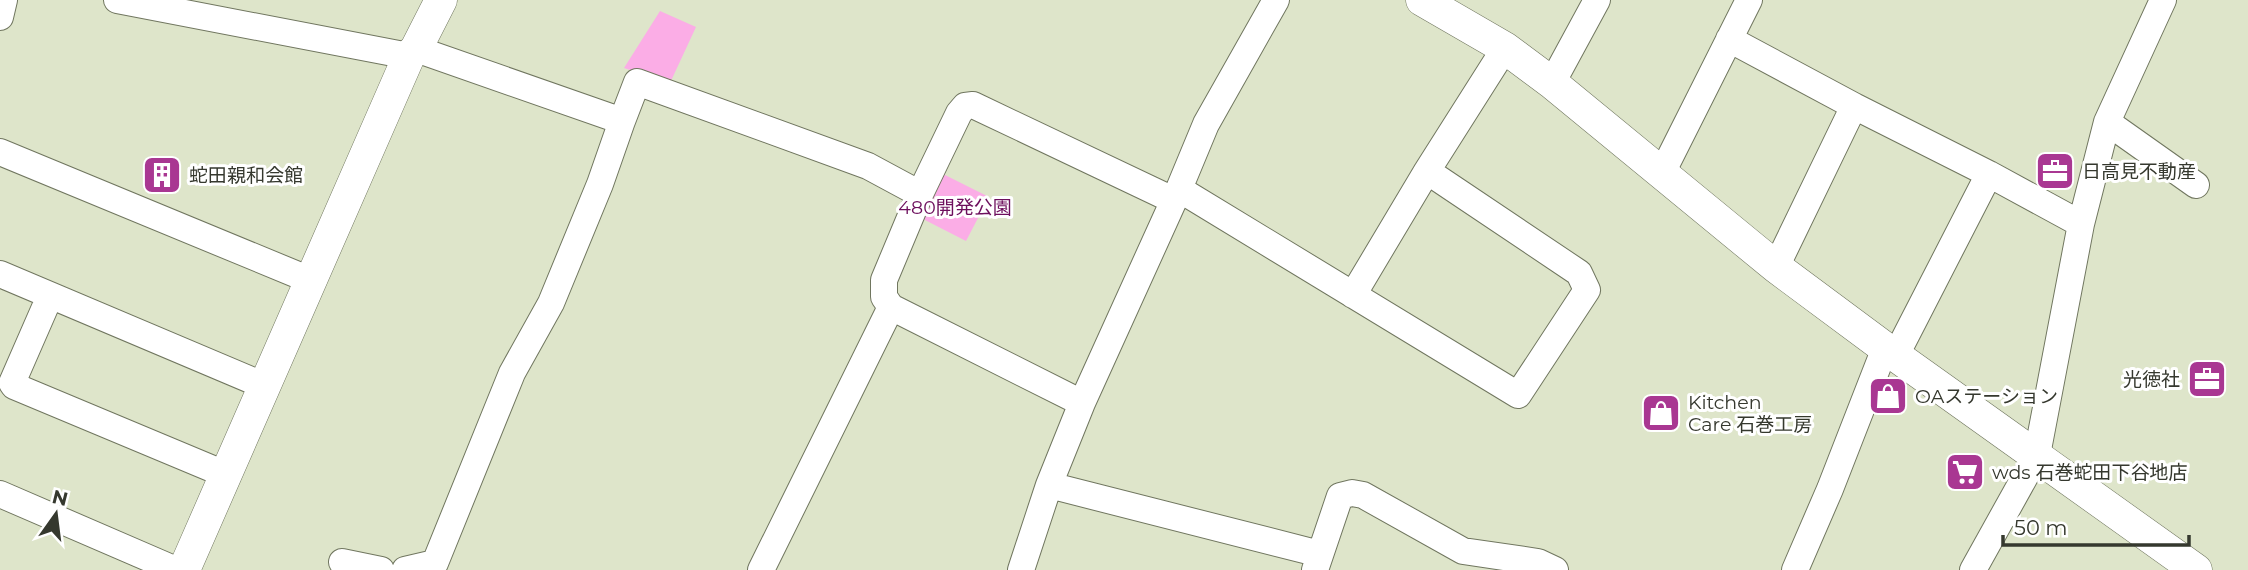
<svg xmlns="http://www.w3.org/2000/svg" width="2248" height="570" font-family="Montserrat,'Noto Sans JP',sans-serif">
<style>
.green{fill:#fbade6}
.lines{fill:none;stroke-linecap:round;stroke-linejoin:round}
.minor-casing{stroke:#70765f;stroke-width:28}
.tertiary-casing{stroke:#70765f;stroke-width:33}
.minor{stroke:#fff;stroke-width:26}
.tertiary{stroke:#fff;stroke-width:32}
.labels{text-anchor:middle;dominant-baseline:central;stroke-width:6;stroke-linejoin:round;paint-order:stroke}
.poi-label{font-size:19px;fill:#35382e;stroke:#fff;text-anchor:start}
.park-label{font-size:19px;fill:#6d0f5d;stroke:#fff}
</style>
<rect width="100%" height="100%" fill="#dee5ca"/>
<path class="green" d="M 660,11 L 696,27 L 670,83 L 624,68 Z
M 943,174 L 989,197 L 966,241 L 921,218 Z"/>
<g class="lines">
<g class="minor-casing">
<path id="minor" d="M 117,0 L 409,56
M 0,17 L 4,0
M 1729,39 L 1854,106
M 1552,83 L 1597,0
M 622,121 L 637,82 L 868,166 L 920,194
M 2107,122 L 2196,185
M 0,152 L 310,280
M 1662,173 L 1749,0
M 1179,189 L 1518,395 L 1587,290 L 1579,273 L 1427,171
M 1776,267 L 1854,106 L 1989,174 L 2081,224
M 0,274 L 265,386
M 1353,295 L 1427,171 L 1505,48
M 50,296 L 12,383 L 14,386 L 227,475
M 1896,355 L 1989,174
M 1082,403 L 891,307 L 884,297 L 884,280 L 920,194 L 959,113 L 965,106 L 973,105 L 1173,200
M 1049,485 L 1320,554
M 0,494 L 176,570
M 342,562 L 381,570
M 405,570 L 435,563 L 512,373 L 551,303 L 600,184 L 622,121 L 416,49
M 761,570 L 891,307
M 1021,570 L 1049,485 L 1082,403 L 1179,189 L 1206,124 L 1276,0
M 1315,570 L 1340,496 L 1352,493 L 1363,495 L 1463,551 L 1538,562 L 1555,570
M 1795,570 L 1830,489 L 1885,348
M 1973,570 L 2037,455 L 2081,224 L 2107,122 L 2163,0"/>
</g>
<g class="tertiary-casing">
<path id="tertiary" d="M 1422,0 L 1505,48 L 1552,83 L 1776,267 L 1885,348 L 2196,570
M 184,570 L 409,56 L 416,49 L 441,0"/>
</g>
<use href="#minor" class="minor"/>
<use href="#tertiary" class="tertiary"/>
</g>
<defs>
<g id="office-square" transform="scale(2.0125)"><rect x="-9" y="-9" width="18" height="18" rx="4" fill="#a93792" stroke="#fff"/><path d="M-6-3h4V-5.5h4V-3h4V5H-6ZM-1-4.5V-3h2v-1.5ZM-6 0V1H6V0Z" fill="#fff"/></g>
<g id="building-square" transform="scale(2.0125)"><rect x="-9" y="-9" width="18" height="18" rx="4" fill="#a93792" stroke="#fff"/><path d="M-4-6H4V6H1V3H-1V6H-4ZM-2.5-4.3h1.7v1.8h-1.7ZM.8-4.3h1.7v1.8H.8ZM-2.5-1h1.7V.8h-1.7ZM.8-1h1.7V.8H.8Z" fill="#fff"/></g>
<g id="shop-square" transform="scale(2.0125)"><rect x="-9" y="-9" width="18" height="18" rx="4" fill="#a93792" stroke="#fff"/><path d="M-5-2.5h2.3a2.7 3.5 0 0 1 5.4 0H5L5.5 6h-11ZM-1.5-2.5h3a1.5 2.3 0 0 0-3 0Z" fill="#fff"/></g>
<g id="supermarket-square" transform="scale(2.0125)"><rect x="-9" y="-9" width="18" height="18" rx="4" fill="#a93792" stroke="#fff"/><path d="M-6-5.5h2.5l.6 2H6L4.5 2H-2.5L-4.4-4H-6ZM-1.5 3.2a1.3 1.3 0 1 0 .1 0ZM3 3.2a1.3 1.3 0 1 0 .1 0Z" fill="#fff"/></g>
</defs>
<g fill-rule="evenodd">
<use href="#office-square" x="2055" y="171"/>
<use href="#building-square" x="162" y="175"/>
<use href="#office-square" x="2207" y="379"/>
<use href="#shop-square" x="1888" y="396"/>
<use href="#shop-square" x="1661" y="413"/>
<use href="#supermarket-square" x="1965" y="472"/>
</g>
<g class="labels">
<g class="poi-label">
<text x="2082" y="171">日高見不動産</text>
<text x="189" y="175">蛇田親和会館</text>
<text x="2180" y="379" text-anchor="end">光徳社</text>
<text x="1915" y="396">OAステーション</text>
<text x="1688" y="402">Kitchen<tspan x="1688" dy="22">Care 石巻工房</tspan></text>
<text x="1992" y="472">wds 石巻蛇田下谷地店</text>
</g>
<g class="park-label">
<text x="955" y="207">480開発公園</text>
</g>
</g>
<g transform="translate(56 514) rotate(14)" stroke="#ffffff" stroke-width="5" paint-order="stroke">
<path d="M0-5L12 26L0 18L-12 26Z" fill="#35382e"/>
<text y="-10" font-size="19" font-weight="bold" text-anchor="middle" fill="#35382e">N</text>
</g>
<path d="M2003 535v10h186v-10" fill="none" stroke="#35382e" stroke-width="3.5"/>
<text x="2014" y="535" font-size="21" fill="#35382e" stroke="#ffffff" stroke-width="5" paint-order="stroke">50 m</text>
</svg>
